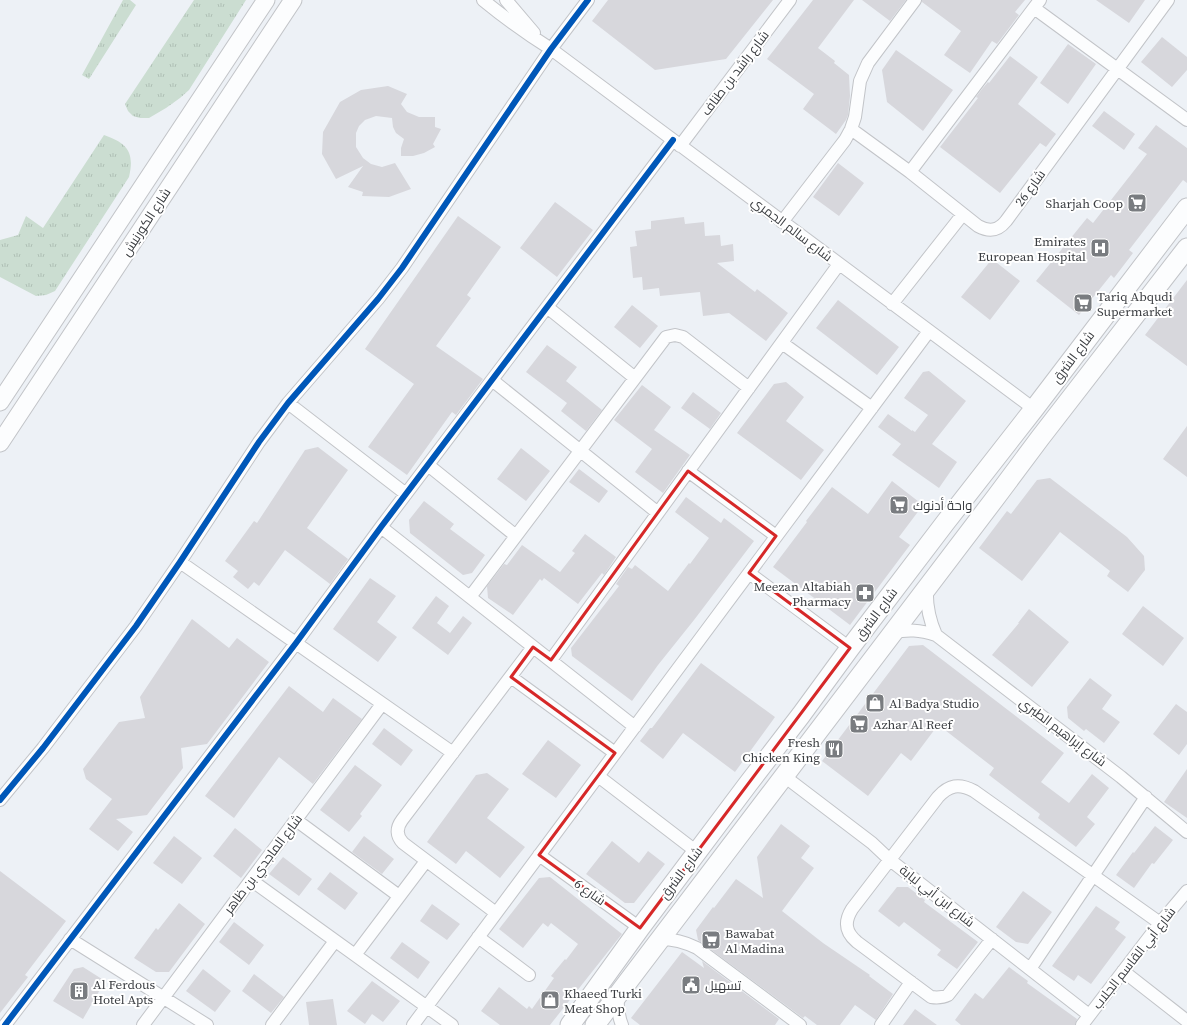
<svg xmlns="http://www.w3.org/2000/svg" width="1187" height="1025" font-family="'Source Serif 4',Cairo,serif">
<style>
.grass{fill:url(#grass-tufts)}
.building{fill:#d7d7dc}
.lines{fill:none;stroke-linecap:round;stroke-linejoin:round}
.street-casing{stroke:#c2c4c8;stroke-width:14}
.secondary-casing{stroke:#c2c4c8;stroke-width:19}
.primary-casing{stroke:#c2c4c8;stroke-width:21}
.street{stroke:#fcfdfe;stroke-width:12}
.secondary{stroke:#fcfdfe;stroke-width:17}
.primary{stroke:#fcfdfe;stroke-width:19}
.cycleway-casing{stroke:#fff;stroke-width:8}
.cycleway{stroke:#0057b8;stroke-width:6}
.marked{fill:none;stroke:#d62828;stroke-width:3;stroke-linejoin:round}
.labels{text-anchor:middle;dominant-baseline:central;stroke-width:4;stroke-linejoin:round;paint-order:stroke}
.street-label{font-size:13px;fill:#3a3d41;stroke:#fff}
.poi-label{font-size:13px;fill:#3a3d41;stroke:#fff;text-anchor:start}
</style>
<defs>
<pattern id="grass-tufts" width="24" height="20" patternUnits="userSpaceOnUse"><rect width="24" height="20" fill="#cbddd1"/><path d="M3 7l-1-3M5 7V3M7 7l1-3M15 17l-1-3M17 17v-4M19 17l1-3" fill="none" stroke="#afbfb5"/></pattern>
</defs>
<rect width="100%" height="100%" fill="#edf1f6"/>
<path class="grass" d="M 123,0 L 130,0 L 136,5 L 89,79 L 82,75 Z
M 194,0 L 246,0 L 189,90 L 180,98 L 166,108 L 149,118 L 140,118 L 133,116 L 128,111 L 125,104 Z
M 104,135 C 127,143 135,152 129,177 L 55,291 L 46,295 L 36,296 L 0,277 L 0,240 L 18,235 L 26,216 L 43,228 Z"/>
<path class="building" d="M 608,0 L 773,0 L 726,59 L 655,70 L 592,21 Z
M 813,0 L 854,0 L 818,48 L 835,61 L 834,63 L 849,75 L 850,96 L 848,115 L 846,120 L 836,134 L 803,109 L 814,94 L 767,59 Z
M 862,0 L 906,0 L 890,21 Z
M 922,0 L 1025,0 L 1015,12 L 1019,15 L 997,44 L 992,41 L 970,73 L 944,55 L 961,31 L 922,2 Z
M 1096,0 L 1145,0 L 1129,23 Z
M 1162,37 L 1187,57 L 1187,70 L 1172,87 L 1141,62 Z
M 1068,44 L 1096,64 L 1068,104 L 1040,83 Z
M 896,50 L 953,90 L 923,131 L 887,102 L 882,70 Z
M 1010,56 L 1038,77 L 1018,104 L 1056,134 L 1046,147 L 1040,143 L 1000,193 L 940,147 L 978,98 L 976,97 L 982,89 L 988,82 L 989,83 Z
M 388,86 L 407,94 L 401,104 L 407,112 L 419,117 L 435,117 L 435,127 L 441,129 L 433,144 L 435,147 L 424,153 L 413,156 L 401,156 L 401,148 L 404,139 L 396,133 L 393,127 L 392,118 L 376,116 L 365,120 L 359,126 L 356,133 L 356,147 L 363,158 L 371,164 L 382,167 L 395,163 L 411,189 L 389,197 L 362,196 L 363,192 L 348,187 L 363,166 L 336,179 L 322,154 L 323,132 L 340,102 L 361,90 Z
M 1104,111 L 1135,134 L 1124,150 L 1092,126 Z
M 1156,125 L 1187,148 L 1187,183 L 1183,180 L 1129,250 L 1133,253 L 1114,278 L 1111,275 L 1079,315 L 1036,281 L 1087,218 L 1093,223 L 1147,154 L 1138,148 Z
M 838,163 L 864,183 L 839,216 L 813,197 Z
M 555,202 L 593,230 L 557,277 L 520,248 Z
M 458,216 L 501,247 L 467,295 L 471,298 L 436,346 L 483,379 L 456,415 L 452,412 L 407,475 L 368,447 L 414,384 L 365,349 Z
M 684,217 L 685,224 L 704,222 L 705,236 L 720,235 L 721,246 L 733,244 L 734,261 L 717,263 L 755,292 L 757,289 L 788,313 L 766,341 L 729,313 L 703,316 L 700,292 L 660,296 L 659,288 L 643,290 L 642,277 L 633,278 L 630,247 L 637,246 L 635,231 L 651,229 L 651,221 Z
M 992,259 L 1020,281 L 990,320 L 961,297 Z
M 1187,280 L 1187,366 L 1145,335 Z
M 838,300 L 899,347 L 877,375 L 816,328 Z
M 632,305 L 658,326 L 640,348 L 614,327 Z
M 547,345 L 577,367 L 566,381 L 602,410 L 586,431 L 561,411 L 567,403 L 526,372 Z
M 929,371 L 966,401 L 932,444 L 957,462 L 939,488 L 892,455 L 901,444 L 878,427 L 888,414 L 912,431 L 912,430 L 915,432 L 928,415 L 904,398 L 923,372 Z
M 786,382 L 804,397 L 786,421 L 824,450 L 801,480 L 737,433 L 774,384 Z
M 642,385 L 671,407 L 654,430 L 690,455 L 663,493 L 635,472 L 652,449 L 614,420 Z
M 693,392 L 721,413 L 710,429 L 681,408 Z
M 1187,426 L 1187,477 L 1163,459 Z
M 318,447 L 348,470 L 307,528 L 348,559 L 330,584 L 285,550 L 259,586 L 254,582 L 248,589 L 233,577 L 238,571 L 225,561 L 254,521 L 257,523 L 305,450 Z
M 521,448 L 550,471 L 526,501 L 497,479 Z
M 579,469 L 608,491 L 599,503 L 569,482 Z
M 1050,478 L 1127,537 L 1144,556 L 1145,570 L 1128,592 L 1107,576 L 1110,571 L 1060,532 L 1022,581 L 979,548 L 1007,511 L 1011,514 L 1037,480 Z
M 892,481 L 923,505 L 899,537 L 910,545 L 850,625 L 773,567 L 807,522 L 806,521 L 832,487 L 868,514 Z
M 686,497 L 721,523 L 724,518 L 754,541 L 694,620 L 658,665 L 632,701 L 572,656 L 571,648 L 619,586 L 616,584 L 628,567 L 632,569 L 635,565 L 668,591 L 689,563 L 690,564 L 709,538 L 675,512 Z
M 424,501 L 454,524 L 450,529 L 485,555 L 472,573 L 463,575 L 410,533 L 409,520 Z
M 585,534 L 616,557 L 604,575 L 602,573 L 578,604 L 544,578 L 542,581 L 540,579 L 513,615 L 488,598 L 487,586 L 504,564 L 507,565 L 522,545 L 560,572 L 575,553 L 572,551 Z
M 370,578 L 396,596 L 377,622 L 397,637 L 378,662 L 333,629 Z
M 436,596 L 449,606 L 437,623 L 450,633 L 463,616 L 472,623 L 448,655 L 412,628 Z
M 1143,606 L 1184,638 L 1163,666 L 1122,634 Z
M 1029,609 L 1069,642 L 1032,687 L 992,655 L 1019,623 L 1018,623 Z
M 192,619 L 229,648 L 237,638 L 269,662 L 207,744 L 181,748 L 183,768 L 147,815 L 116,819 L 133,832 L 118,851 L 89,829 L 112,799 L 86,779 L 83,769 L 119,722 L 145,718 L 140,697 Z
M 923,645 L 1064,753 L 1041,782 L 1069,803 L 1092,774 L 1109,788 L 1087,817 L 1095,824 L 1076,847 L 1038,818 L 1040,814 L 989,775 L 994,768 L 941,727 L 938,731 L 935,729 L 911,761 L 901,753 L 868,796 L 822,761 L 909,646 Z
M 701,663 L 775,717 L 735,772 L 683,733 L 663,759 L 640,741 L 650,728 L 652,728 Z
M 1090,678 L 1112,695 L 1102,709 L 1120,722 L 1104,743 L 1086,729 L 1084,731 L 1068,718 L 1067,707 Z
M 289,686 L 323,712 L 333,698 L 362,719 L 313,784 L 279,757 L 234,818 L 205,796 Z
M 1176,704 L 1187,712 L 1187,744 L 1179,755 L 1153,734 Z
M 384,728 L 413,750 L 401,766 L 372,744 Z
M 548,740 L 581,765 L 556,798 L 522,774 Z
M 355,765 L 382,785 L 360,814 L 362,816 L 349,832 L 320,810 Z
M 1187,769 L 1187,818 L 1164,802 Z
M 487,773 L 509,789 L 487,818 L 525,847 L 500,878 L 466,851 L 456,864 L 427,842 L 476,775 Z
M 781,824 L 810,846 L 801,858 L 814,868 L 782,911 L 823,943 L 870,975 L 869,976 L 893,994 L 876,1020 L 855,1005 L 840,1025 L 817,1025 L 805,1016 L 803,1018 L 698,940 L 696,930 L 713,907 L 714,908 L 736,879 L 763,898 L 757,857 Z
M 1155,826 L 1173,840 L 1154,864 L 1152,863 L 1134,888 L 1116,875 L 1133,852 L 1134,853 Z
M 235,828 L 262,850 L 241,878 L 213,856 Z
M 174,836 L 202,858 L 182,884 L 153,863 Z
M 364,836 L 394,859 L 382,874 L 352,852 Z
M 612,841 L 639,863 L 648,851 L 665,864 L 634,903 L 625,903 L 586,874 Z
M 283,857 L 312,879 L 299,896 L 269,874 Z
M 0,871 L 66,921 L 25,975 L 28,977 L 0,1013 Z
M 330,872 L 358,893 L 345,910 L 317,889 Z
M 550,877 L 622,934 L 550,1025 L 500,1025 L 481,1011 L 499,987 L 527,1009 L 529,1006 L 532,1009 L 554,978 L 551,976 L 565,959 L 566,960 L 578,944 L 551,923 L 548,927 L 543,923 L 523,948 L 499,929 L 539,878 Z
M 897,887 L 908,887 L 925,900 L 924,902 L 978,942 L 957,969 L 937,955 L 941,950 L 904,922 L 899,927 L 878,911 Z
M 1023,891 L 1052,912 L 1028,944 L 1016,942 L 996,927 Z
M 179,903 L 205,924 L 169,972 L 156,972 L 134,958 L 156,928 L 158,930 Z
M 432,904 L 460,924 L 447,940 L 420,921 Z
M 1096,906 L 1120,922 L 1115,929 L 1126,937 L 1091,984 L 1078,975 L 1074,981 L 1052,966 Z
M 234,922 L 264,945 L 249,965 L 219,942 Z
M 402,942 L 430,962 L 418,979 L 390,958 Z
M 682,952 L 704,968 L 702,961 L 779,1019 L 775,1025 L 640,1025 L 631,1018 Z
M 83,967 L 105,981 L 83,1019 L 53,1001 L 74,969 Z
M 1009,967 L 1028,981 L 1027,983 L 1077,1019 L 1075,1025 L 961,1025 L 955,1020 L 975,993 L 983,999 Z
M 203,969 L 231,991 L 215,1012 L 186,991 Z
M 254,974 L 284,997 L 271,1013 L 242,991 Z
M 372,981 L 400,1001 L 383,1022 L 372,1014 L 365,1024 L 347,1011 Z
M 333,999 L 337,1025 L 309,1025 L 306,1002 Z
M 915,1009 L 937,1025 L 903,1025 Z"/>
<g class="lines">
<g class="street-casing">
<path id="street" d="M 483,0 C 505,18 527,34 551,49 L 1034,409
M 506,0 L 534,33
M 1034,8 L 1187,120
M 851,129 L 910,172 L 978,226 C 989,232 998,231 1006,221 L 1168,0
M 680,146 L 790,0
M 910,172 L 1040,0
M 782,222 L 845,140 L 851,129 L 855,117 L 860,81 L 868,63 L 915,0
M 892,304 L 963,214
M 547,307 L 635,378
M 782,343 L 872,408
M 492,380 L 658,513
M 288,403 L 406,494
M 428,465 L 516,536
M 688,471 L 776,536
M 381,527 L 635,727
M 180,562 L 453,753
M 749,573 L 850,648
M 927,588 C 926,605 929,619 936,635
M 470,597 L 666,337 L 675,335 L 683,337 L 749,388
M 892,633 C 908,629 920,630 936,635 L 1121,777 L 1187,832
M 551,660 L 839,264
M 511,677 L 615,753
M 598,776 L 697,852
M 784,776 L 872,843 L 890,860 L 1089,1015
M 0,800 L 43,748 L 136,626 L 180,562 L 259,442 L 288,403 L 378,299 L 402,268 L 551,49 L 588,0
M 296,820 L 399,896
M 539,855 L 640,928
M 251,880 L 452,1025
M 496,913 L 403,843 C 396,836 396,828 402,820 L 533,647
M 478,937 L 529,975
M 70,939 L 207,1025
M 660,939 C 674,939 685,942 697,948 L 800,1025
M 992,939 L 948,995 C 942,998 938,998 931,997 L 857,942 C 845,932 844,922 852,909 L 938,797 C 949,785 959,783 974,791 L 1160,923
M 355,955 L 426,861
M 1030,969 L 1146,797
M 1123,971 L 1187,1021
M 618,995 C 617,1006 618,1015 622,1025
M 5,1025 L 296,643 L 381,527 L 673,140
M 143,1025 L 382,704
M 272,1025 L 335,941
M 413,1025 L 929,331
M 881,1025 L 911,982
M 1082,1025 L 1160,923 L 1187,891"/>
</g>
<g class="secondary-casing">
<path id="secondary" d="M 0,402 L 266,0
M 0,443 L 293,0"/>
</g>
<g class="primary-casing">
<path id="primary" d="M 570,1025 L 640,928 L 748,784 L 801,715 L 850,648 L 945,523 L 1034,409 L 1187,208
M 595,1025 L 996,497 L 1040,438 L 1187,248"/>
</g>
<use href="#street" class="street"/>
<use href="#secondary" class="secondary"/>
<use href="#primary" class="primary"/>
<g class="cycleway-casing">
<path id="cycleway" d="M 0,800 L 43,748 L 136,626 L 180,562 L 259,442 L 288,403 L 378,299 L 402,268 L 551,49 L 588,0
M 5,1025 L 296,643 L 381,527 L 673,140"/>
</g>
<use href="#cycleway" class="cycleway"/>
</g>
<path class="marked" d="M 688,471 L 776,536 L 749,573 L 850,648 L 640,928 L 539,855 L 615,753 L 511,677 L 533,647 L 551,660 Z"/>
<defs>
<g id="supermarket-square" transform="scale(1)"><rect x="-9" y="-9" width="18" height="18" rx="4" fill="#797c80" stroke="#fff"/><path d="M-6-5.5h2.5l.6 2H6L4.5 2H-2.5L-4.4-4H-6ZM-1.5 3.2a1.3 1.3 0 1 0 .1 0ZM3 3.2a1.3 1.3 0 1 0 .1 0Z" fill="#fff"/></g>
<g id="hospital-square" transform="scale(1)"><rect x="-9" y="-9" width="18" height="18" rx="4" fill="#797c80" stroke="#fff"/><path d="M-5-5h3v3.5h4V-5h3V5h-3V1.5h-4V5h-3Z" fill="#fff"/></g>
<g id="pharmacy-square" transform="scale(1)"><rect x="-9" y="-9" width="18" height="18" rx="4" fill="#797c80" stroke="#fff"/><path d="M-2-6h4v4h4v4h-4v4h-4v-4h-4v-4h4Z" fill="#fff"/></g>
<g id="shop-square" transform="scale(1)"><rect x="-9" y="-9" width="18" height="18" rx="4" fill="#797c80" stroke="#fff"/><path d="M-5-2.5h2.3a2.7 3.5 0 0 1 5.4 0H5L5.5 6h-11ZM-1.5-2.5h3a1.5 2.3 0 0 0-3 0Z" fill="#fff"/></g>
<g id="restaurant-square" transform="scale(1)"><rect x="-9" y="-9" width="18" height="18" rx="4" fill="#797c80" stroke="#fff"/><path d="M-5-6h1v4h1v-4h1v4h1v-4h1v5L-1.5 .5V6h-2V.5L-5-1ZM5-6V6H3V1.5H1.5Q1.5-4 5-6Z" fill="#fff"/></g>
<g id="civic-square" transform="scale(1)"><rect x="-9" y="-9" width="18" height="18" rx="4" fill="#797c80" stroke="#fff"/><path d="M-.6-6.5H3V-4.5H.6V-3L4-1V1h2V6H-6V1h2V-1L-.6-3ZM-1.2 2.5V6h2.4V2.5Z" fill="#fff"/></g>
<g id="building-square" transform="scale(1)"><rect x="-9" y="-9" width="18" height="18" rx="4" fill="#797c80" stroke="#fff"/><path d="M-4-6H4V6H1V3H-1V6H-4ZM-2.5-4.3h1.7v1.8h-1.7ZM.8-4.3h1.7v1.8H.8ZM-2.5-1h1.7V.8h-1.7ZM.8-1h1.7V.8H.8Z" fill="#fff"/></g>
</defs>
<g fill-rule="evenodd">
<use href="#supermarket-square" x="1137" y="203"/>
<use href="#hospital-square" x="1100" y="248"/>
<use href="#supermarket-square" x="1083" y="303"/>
<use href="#supermarket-square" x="899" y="505"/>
<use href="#pharmacy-square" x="865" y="593"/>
<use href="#shop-square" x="875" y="703"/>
<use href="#supermarket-square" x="859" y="724"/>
<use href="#restaurant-square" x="834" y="749"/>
<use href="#supermarket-square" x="711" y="940"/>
<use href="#civic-square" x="691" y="985"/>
<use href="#building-square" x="79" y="991"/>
<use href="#shop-square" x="550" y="1000"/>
</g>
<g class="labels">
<g class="street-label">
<text transform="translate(735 73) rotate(-53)">شارع راشد بن طناف</text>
<text transform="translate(1030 188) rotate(-54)">شارع 26</text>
<text transform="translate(146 222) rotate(-57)">شارع الكورنيش</text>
<text transform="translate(792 229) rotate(37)">شارع سالم الجمري</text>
<text transform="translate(1073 357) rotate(-53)">شارع الشرق</text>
<text transform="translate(876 614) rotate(-53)">شارع الشرق</text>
<text transform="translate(1063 732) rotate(37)">شارع إبراهيم الطبري</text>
<text transform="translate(263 864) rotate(-53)">شارع الماجدي بن ظاهر</text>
<text transform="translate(681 873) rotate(-53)">شارع الشرق</text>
<text transform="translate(590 892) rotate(36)">شارع 6</text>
<text transform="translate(937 896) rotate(38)">شارع ابن أبي لبابة</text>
<text transform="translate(1134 958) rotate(-52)">شارع أبي القاسم الجلاب</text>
</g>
<g class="poi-label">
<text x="1123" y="203" text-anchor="end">Sharjah Coop</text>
<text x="1086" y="241" text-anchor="end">Emirates<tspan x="1086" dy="15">European Hospital</tspan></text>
<text x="1097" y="296">Tariq Abqudi<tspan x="1097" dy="15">Supermarket</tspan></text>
<text x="913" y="505">واحة أدنوك</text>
<text x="851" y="586" text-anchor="end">Meezan Altabiah<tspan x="851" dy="15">Pharmacy</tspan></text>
<text x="889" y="703">Al Badya Studio</text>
<text x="873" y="724">Azhar Al Reef</text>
<text x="820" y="742" text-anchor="end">Fresh<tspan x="820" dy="15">Chicken King</tspan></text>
<text x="725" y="933">Bawabat<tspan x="725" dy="15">Al Madina</tspan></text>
<text x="93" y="984">Al Ferdous<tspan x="93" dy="15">Hotel Apts</tspan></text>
<text x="705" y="985">تسهيل</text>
<text x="564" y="993">Khaeed Turki<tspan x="564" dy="15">Meat Shop</tspan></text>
</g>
</g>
</svg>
